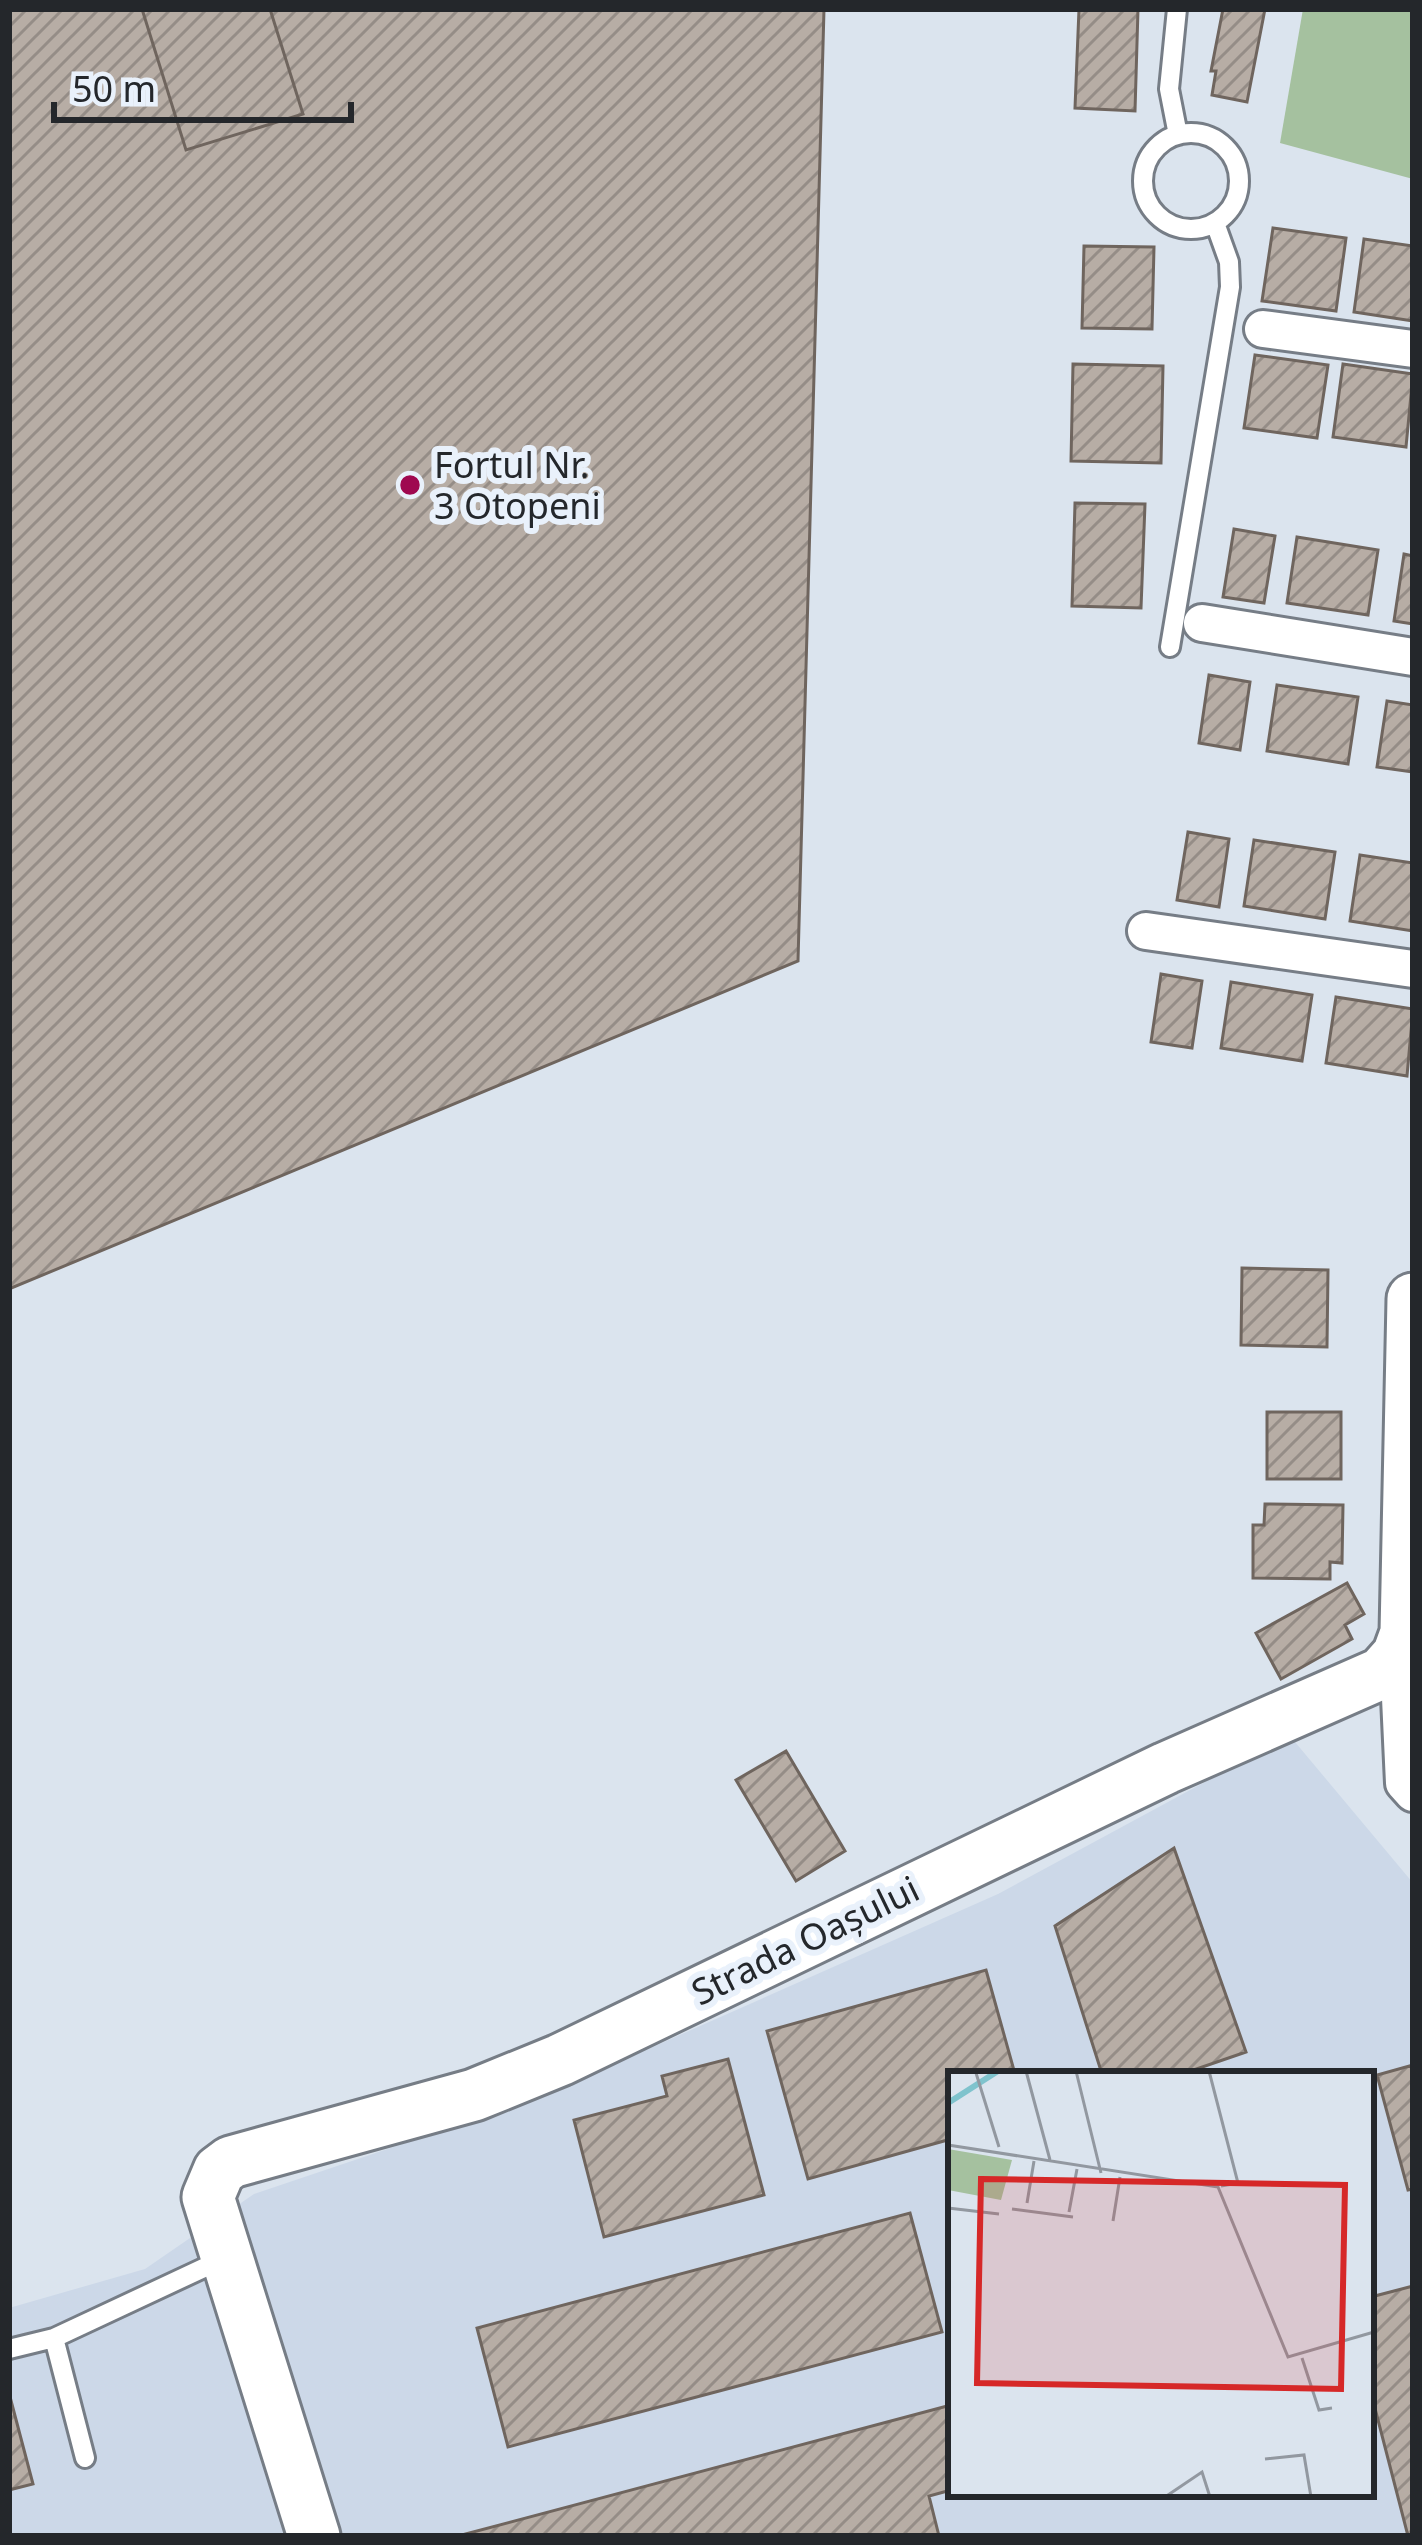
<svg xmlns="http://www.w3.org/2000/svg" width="1422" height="2545" font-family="'Noto Sans',sans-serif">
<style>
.built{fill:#ccd8e8;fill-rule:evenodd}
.grass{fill:#a5c19f}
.building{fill:url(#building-hatch);stroke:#6f655e;stroke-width:3}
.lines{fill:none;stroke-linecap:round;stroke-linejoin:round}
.lane-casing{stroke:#767d86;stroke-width:24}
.street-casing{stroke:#767d86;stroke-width:42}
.secondary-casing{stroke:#767d86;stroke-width:57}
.lane{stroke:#fff;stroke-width:18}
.street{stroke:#fff;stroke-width:36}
.secondary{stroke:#fff;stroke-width:51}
.poi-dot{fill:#9f0850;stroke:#e9f1fb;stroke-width:4.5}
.labels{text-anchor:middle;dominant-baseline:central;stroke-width:12;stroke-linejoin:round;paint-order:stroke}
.poi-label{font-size:36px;fill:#24272b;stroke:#e9f1fb;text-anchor:start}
.street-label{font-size:36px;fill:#24272b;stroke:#e9f1fb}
.inset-river{fill:none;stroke:#7fc3cd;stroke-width:6}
.inset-road{fill:none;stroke:#9298a0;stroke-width:3}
.view{fill:#d62828;fill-opacity:0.15;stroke:#d62828;stroke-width:6}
.inset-edge{fill:none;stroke:#24272b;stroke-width:6}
</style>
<defs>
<pattern id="building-hatch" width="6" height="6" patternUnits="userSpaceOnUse" patternTransform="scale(3)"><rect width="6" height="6" fill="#b7ada5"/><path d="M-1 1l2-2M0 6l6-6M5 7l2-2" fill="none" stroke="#958d87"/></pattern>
</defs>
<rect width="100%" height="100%" fill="#dbe4ee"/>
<path class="built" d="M 1290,1736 L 1413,1883 L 1413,2536 L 9,2536 L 9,2308 L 145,2269 L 254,2194 L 533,2100 L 998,1894 ZM 951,2074 L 1371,2074 L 1371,2494 L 951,2494 Z"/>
<path class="grass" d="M 1303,9 L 1413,9 L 1413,179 L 1280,143 Z"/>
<path class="building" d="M 9,9 L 824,9 L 798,961 L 9,1289 Z
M 142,9 L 270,9 L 303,114 L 186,150 Z
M 1079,9 L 1138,9 L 1135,111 L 1075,108 Z
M 1223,9 L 1265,9 L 1247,102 L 1212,95 L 1216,71 L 1211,71 Z
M 1273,228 L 1346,238 L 1336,311 L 1262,301 Z
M 1364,239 L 1413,246 L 1413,321 L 1354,312 Z
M 1084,246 L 1154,247 L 1152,329 L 1082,328 Z
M 1255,355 L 1328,365 L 1317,438 L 1244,428 Z
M 1073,364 L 1163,366 L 1161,463 L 1071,461 Z
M 1343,364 L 1413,374 L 1406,447 L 1333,437 Z
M 1075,503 L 1145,504 L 1141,608 L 1072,606 Z
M 1234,529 L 1275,536 L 1264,603 L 1223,597 Z
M 1297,537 L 1378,550 L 1368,615 L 1287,603 Z
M 1404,554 L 1413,556 L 1413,624 L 1394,621 Z
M 1209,675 L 1250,682 L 1240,750 L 1199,743 Z
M 1277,685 L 1358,697 L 1348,764 L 1267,751 Z
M 1387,701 L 1413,705 L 1413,772 L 1377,767 Z
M 1188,832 L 1229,839 L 1219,907 L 1177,900 Z
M 1254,840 L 1335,852 L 1325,919 L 1244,906 Z
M 1360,855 L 1413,863 L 1413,931 L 1350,921 Z
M 1161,974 L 1202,981 L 1192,1048 L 1151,1042 Z
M 1231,982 L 1312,995 L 1302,1061 L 1221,1048 Z
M 1336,997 L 1413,1009 L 1407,1076 L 1326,1063 Z
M 1242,1268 L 1328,1270 L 1327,1347 L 1241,1345 Z
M 1267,1412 L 1341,1412 L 1341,1479 L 1267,1479 Z
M 1265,1504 L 1343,1505 L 1342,1563 L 1330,1562 L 1330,1579 L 1253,1578 L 1253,1525 L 1264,1525 Z
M 1347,1583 L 1364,1614 L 1345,1625 L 1352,1639 L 1281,1679 L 1256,1633 Z
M 786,1751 L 845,1851 L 796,1881 L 736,1780 Z
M 1174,1848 L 1246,2052 L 1182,2074 L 1102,2074 L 1055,1926 Z
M 986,1970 L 1015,2074 L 951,2074 L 951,2139 L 808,2179 L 767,2031 Z
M 728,2059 L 764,2195 L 604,2237 L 574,2120 L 667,2096 L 662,2076 Z
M 1413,2065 L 1413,2189 L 1408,2190 L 1377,2075 Z
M 910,2213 L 942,2332 L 508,2447 L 477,2328 Z
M 1413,2286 L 1413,2536 L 1408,2536 L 1371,2393 L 1371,2297 Z
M 9,2393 L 33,2484 L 9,2490 Z
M 951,2405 L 951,2490 L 929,2496 L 939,2536 L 458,2536 Z"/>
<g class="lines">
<g class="lane-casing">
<path id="lane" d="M 1177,9 L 1169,89 L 1178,135
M1143 181a48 48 0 1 1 96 0a48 48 0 1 1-96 0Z
M 1170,647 L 1230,287 L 1229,262 L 1215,223
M 54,2338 L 85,2458
M 9,2349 L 54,2338 L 225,2258"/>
</g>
<g class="street-casing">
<path id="street" d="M 1263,329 L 1413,349
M 1202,623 L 1413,657
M 1146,931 L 1413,969
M 1398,1655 L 1404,1783 L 1413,1793"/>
</g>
<g class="secondary-casing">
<path id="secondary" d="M 314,2536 L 208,2197 L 219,2171 L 231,2162 L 474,2095 L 560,2060 L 1166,1768 L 1382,1673 L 1398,1655 L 1406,1633 L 1413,1299"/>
</g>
<use href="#lane" class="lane"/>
<use href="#street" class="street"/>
<use href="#secondary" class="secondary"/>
</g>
<circle class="poi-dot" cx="410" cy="485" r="12"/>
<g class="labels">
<g class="poi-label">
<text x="434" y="464">Fortul Nr.<tspan x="434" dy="41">3 Otopeni</tspan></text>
</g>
<g class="street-label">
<text transform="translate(805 1940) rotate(-26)">Strada Oașului</text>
</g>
</g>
<g transform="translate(948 2071)">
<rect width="426" height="426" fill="#dbe4ee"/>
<path d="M 0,78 L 64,89 L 53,129 L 0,119 Z" fill="#a5c19f"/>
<path class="inset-river" d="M 0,32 L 50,0"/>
<path class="inset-road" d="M 78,0 L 102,89M 128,0 L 153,102M 261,0 L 290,112 L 273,115M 28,2 L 51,76M 0,74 L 270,116 L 340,286 L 426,261M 79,132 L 86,90M 0,137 L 51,143M 64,138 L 125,146M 121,141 L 129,98M 165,150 L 172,106M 354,287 L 371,339 L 384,337M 317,388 L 356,384 L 363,426M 217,426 L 254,401 L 262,426"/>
<path class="view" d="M 33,108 L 397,114 L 393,318 L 29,312 Z"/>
<rect width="426" height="426" class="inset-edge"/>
</g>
<rect width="1422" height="2545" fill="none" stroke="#24272b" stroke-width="24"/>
<path d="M54 102v18h297v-18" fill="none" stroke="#24272b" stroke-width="6"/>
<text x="72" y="102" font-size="36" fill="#24272b" stroke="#e9f1fb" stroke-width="9" paint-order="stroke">50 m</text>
</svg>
